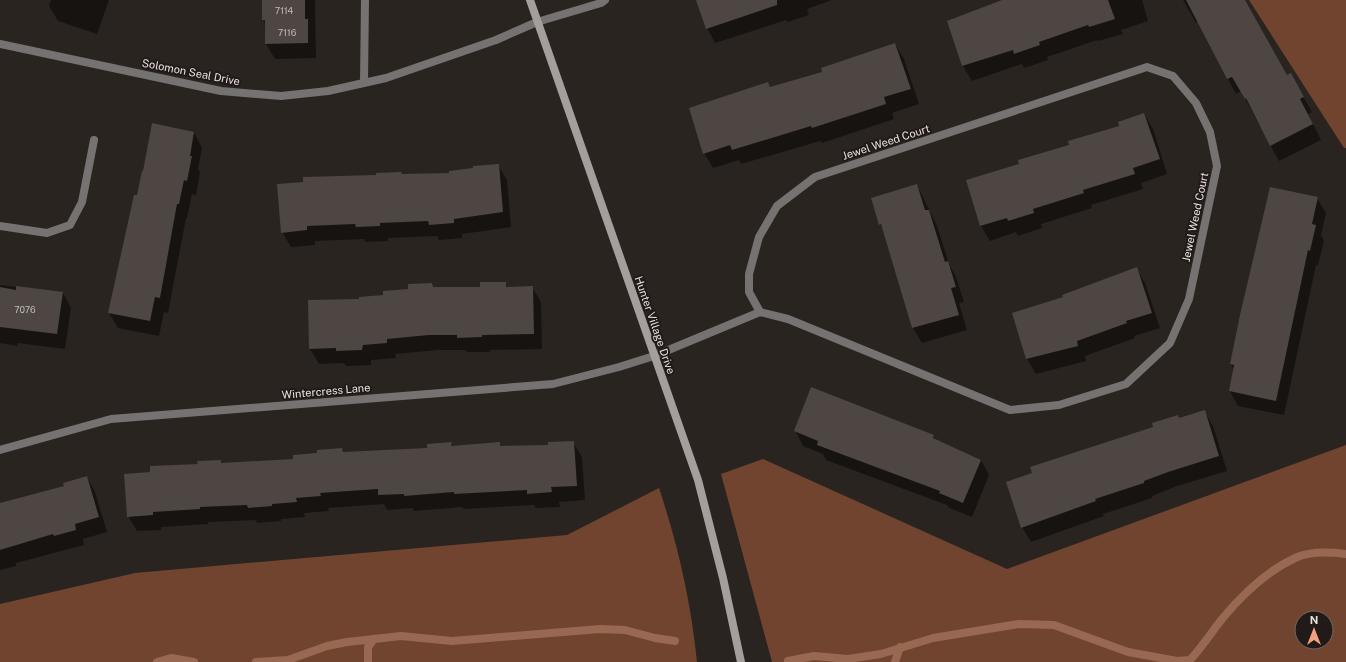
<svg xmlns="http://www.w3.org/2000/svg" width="1346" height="662" font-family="'Public Sans',sans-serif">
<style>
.forest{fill:#71442f;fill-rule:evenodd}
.shadow{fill:#0007}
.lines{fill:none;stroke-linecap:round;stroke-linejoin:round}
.stream{stroke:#996852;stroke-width:8}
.building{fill:#4d4642}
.street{stroke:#767271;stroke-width:8}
.secondary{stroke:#a49e9c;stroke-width:8}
.labels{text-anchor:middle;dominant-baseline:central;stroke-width:4;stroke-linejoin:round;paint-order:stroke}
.number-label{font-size:9px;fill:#c0bbb8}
.street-label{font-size:11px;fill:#e6e2e0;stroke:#211a18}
</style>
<rect width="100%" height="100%" fill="#2a2421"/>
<path class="forest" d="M 1249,0 L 1346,0 L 1346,148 L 1344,148 Z
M 1346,445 L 1346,662 L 772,662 L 721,474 L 763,459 L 1007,569 ZM 1302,618 L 1326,618 L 1326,642 L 1302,642 Z
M 659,488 C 678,545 691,602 697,662 L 0,662 L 0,604 L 135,573 L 567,535 Z"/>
<path class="shadow" d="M 51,0 L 109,0 L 97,34 L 58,21 L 49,6 Z
M 263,0 L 315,0 L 316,58 L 275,59 L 266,44 Z
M 697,0 L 832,0 L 807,9 L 809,15 L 788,22 L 786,20 L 715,43 L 707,28 Z
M 1015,0 L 1142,0 L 1148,21 L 1121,30 L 1123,34 L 1098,41 L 1097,40 L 1047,57 L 1048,60 L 1024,68 L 1022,64 L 972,81 L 963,66 L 949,21 Z
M 1183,0 L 1240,0 L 1286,76 L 1299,89 L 1312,112 L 1308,114 L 1321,140 L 1279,161 L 1241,91 L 1236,94 L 1198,22 L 1196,23 Z
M 895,44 L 904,59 L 919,104 L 892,113 L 894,119 L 822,143 L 820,141 L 741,164 L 739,160 L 713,168 L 704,153 L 768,83 L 771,88 L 824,73 Z
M 1144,114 L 1153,129 L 1167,174 L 1141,183 L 1143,189 L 1091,205 L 1092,208 L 1041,224 L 1042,228 L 1018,236 L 1016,232 L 990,241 L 981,226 L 968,180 L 1020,165 L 1120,127 Z
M 194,132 L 202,148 L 198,169 L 200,172 L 196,195 L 192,194 L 187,218 L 186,218 L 168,313 L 164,312 L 159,336 L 118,328 L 109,313 L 138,197 Z
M 498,165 L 507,180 L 511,227 L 462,234 L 462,238 L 439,240 L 437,236 L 388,238 L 388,241 L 365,242 L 364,239 L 315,241 L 315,245 L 291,247 L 282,232 L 402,175 L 451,173 Z
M 917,185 L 937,226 L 949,264 L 956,277 L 964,302 L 959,303 L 967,330 L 922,343 L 913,328 L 885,232 L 880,224 L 872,199 Z
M 1317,198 L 1326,213 L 1321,235 L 1324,241 L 1318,265 L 1316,265 L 1284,415 L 1238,406 L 1230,391 L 1234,370 L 1231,364 Z
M 1136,268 L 1145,283 L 1160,328 L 1134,336 L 1135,338 L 1085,356 L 1086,361 L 1036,374 L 1027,359 L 1013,314 L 1064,298 Z
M 505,283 L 508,288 L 532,287 L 541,302 L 542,349 L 490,350 L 490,352 L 467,352 L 465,350 L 438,350 L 395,354 L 396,358 L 371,360 L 371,365 L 346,366 L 344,363 L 319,364 L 310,349 L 360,300 L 433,288 L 481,288 Z
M 0,285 L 63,293 L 71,308 L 65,349 L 18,343 L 17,346 L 0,343 Z
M 1204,411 L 1213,426 L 1227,471 L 1177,486 L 1152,496 L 1152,498 L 1103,514 L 1104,516 L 1031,542 L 1022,527 L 1154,428 Z
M 795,430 L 933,436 L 936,440 L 981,460 L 989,475 L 972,517 L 949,508 L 947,505 L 826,460 L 823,454 L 803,446 Z
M 573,442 L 582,457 L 585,500 L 559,502 L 560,507 L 536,508 L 534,505 L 464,509 L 462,507 L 414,511 L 413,508 L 387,510 L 384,504 L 328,508 L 329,511 L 304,513 L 305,517 L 281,519 L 281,521 L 257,523 L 256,520 L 208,522 L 208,524 L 161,527 L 161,530 L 137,531 L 128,516 L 151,473 L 221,461 L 222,464 L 294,460 L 342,449 L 344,453 L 428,449 L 451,444 L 453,447 L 499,444 L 501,447 L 549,446 Z
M 87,477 L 95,492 L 107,532 L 83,539 L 84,545 L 16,563 L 16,566 L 0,570 L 0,506 L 65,487 Z"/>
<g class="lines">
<path class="stream" d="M 788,661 L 814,656 L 848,659 L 881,654 L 933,638 L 1019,624 L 1054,625 L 1128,652 L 1177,661 L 1190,660 C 1202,647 1211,633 1222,619 C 1241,596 1267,571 1295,558 C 1310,551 1330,552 1346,554
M 157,662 L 171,658 L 194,662
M 256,662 L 288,660 L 327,646 L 347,642 L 401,636 L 452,641 L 600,629 L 625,630 L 655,638 L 675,641
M 368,662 L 368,647 L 374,639
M 895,662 L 900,647"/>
</g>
<path class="building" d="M 262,0 L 305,0 L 305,19 L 308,19 L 308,43 L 265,44 L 265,20 L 262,20 Z
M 696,0 L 777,0 L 777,5 L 706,29 Z
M 1002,0 L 1108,0 L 1115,19 L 1089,27 L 1088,25 L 1039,42 L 1040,45 L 1014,54 L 1013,50 L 962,66 L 947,21 Z
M 1186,0 L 1245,0 L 1287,75 L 1291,73 L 1304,97 L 1300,99 L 1313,124 L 1270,146 L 1246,98 L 1245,99 L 1232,77 L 1227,79 Z
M 895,43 L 911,89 L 884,97 L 886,104 L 812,128 L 811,126 L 732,150 L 730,145 L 703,154 L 689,108 L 768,82 L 770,87 L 822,72 L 821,68 Z
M 1144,113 L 1160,159 L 1133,168 L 1135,174 L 1083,190 L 1084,193 L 1033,209 L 1034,213 L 1008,221 L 1007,218 L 980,226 L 966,180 L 1019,164 L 1018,160 L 1069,145 L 1068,141 L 1119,126 L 1118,122 Z
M 152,123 L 194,132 L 190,156 L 192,156 L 187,181 L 184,180 L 179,204 L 177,204 L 160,298 L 155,297 L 150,321 L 108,313 L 134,195 L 137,195 L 142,171 L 143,171 Z
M 499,164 L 503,212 L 454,219 L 454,223 L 429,225 L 428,221 L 380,223 L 380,226 L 356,227 L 355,224 L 307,226 L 307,230 L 281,233 L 277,184 L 303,182 L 303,177 L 376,175 L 376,173 L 401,172 L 402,174 L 449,173 L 449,171 L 473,168 L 473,166 Z
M 917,184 L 925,210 L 929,210 L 945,262 L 948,261 L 956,287 L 951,288 L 959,315 L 912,328 L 881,224 L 879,225 L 871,198 Z
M 1270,187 L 1318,197 L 1312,224 L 1316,225 L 1310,251 L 1308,250 L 1276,401 L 1229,391 L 1234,365 L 1230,364 L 1240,315 Z
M 1137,267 L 1152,313 L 1126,321 L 1127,323 L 1077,341 L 1078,346 L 1026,359 L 1012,313 L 1063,297 L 1062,295 Z
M 480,282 L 506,282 L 506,287 L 533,286 L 534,334 L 482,335 L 482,337 L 457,338 L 457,335 L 429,335 L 387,339 L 387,343 L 363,345 L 362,350 L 336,351 L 336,348 L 309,349 L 308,300 L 359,299 L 359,297 L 383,295 L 383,291 L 408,289 L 408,284 L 432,283 L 433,287 L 480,287 Z
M 16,286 L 63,292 L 57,334 L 0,327 L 0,287 L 16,290 Z
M 811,387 L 934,435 L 933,438 L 981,460 L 963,503 L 939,493 L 940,491 L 817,445 L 818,441 L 794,431 Z
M 1205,410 L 1219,456 L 1168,472 L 1144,481 L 1144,483 L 1095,499 L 1096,501 L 1021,528 L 1006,482 L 1032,473 L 1030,467 L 1153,427 L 1152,423 L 1178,415 L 1179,418 Z
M 574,441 L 577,486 L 551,487 L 552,492 L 527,494 L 527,490 L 454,494 L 454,492 L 404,496 L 404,494 L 378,495 L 378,489 L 320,493 L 321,496 L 296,498 L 297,502 L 272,504 L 272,506 L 248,508 L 247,505 L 200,507 L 200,509 L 153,512 L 153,515 L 127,517 L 124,474 L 150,472 L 150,466 L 198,464 L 197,461 L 221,460 L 221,463 L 293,459 L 293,455 L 317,453 L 317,450 L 342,448 L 343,452 L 427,448 L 427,444 L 452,442 L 451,446 L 500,442 L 500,446 L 548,445 L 548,442 Z
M 87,476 L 99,517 L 75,524 L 76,530 L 54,536 L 53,534 L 0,550 L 0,503 L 64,486 L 63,483 Z"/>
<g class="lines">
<path class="street" d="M 0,44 L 221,91 L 281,96 L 328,91 L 386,78 L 496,40 L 537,22 L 601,3 L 605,0
M 1147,67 L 1173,76 L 1196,103 L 1210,132 L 1217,166 L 1189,299 L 1170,343 L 1126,384 L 1059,405 L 1010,410 L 788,319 L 760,312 L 749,292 L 749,274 L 759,237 L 777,206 L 815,177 Z
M 364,82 L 365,0
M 0,226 L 47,233 L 70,225 L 82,202 L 94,140
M 0,450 L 111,419 L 553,384 L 619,367 L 654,356 L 760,312"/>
<path class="secondary" d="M 530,0 L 698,480 L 723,578 L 741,662"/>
</g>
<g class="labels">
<g class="number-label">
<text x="284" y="10">7114</text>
<text x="287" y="32">7116</text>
<text x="25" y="309">7076</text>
</g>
<g class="street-label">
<text transform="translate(191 72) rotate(11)">Solomon Seal Drive</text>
<text transform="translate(886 142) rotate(-18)">Jewel Weed Court</text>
<text transform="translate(1195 217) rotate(-78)">Jewel Weed Court</text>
<text transform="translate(655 325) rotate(71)">Hunter Village Drive</text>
<text transform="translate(326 391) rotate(-5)">Wintercress Lane</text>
</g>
</g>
<g transform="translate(1314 630)"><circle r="19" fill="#211a18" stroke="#706a68"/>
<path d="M0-3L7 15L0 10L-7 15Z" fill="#f1a17d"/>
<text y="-6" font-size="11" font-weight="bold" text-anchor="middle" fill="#e6e2e0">N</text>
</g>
</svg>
